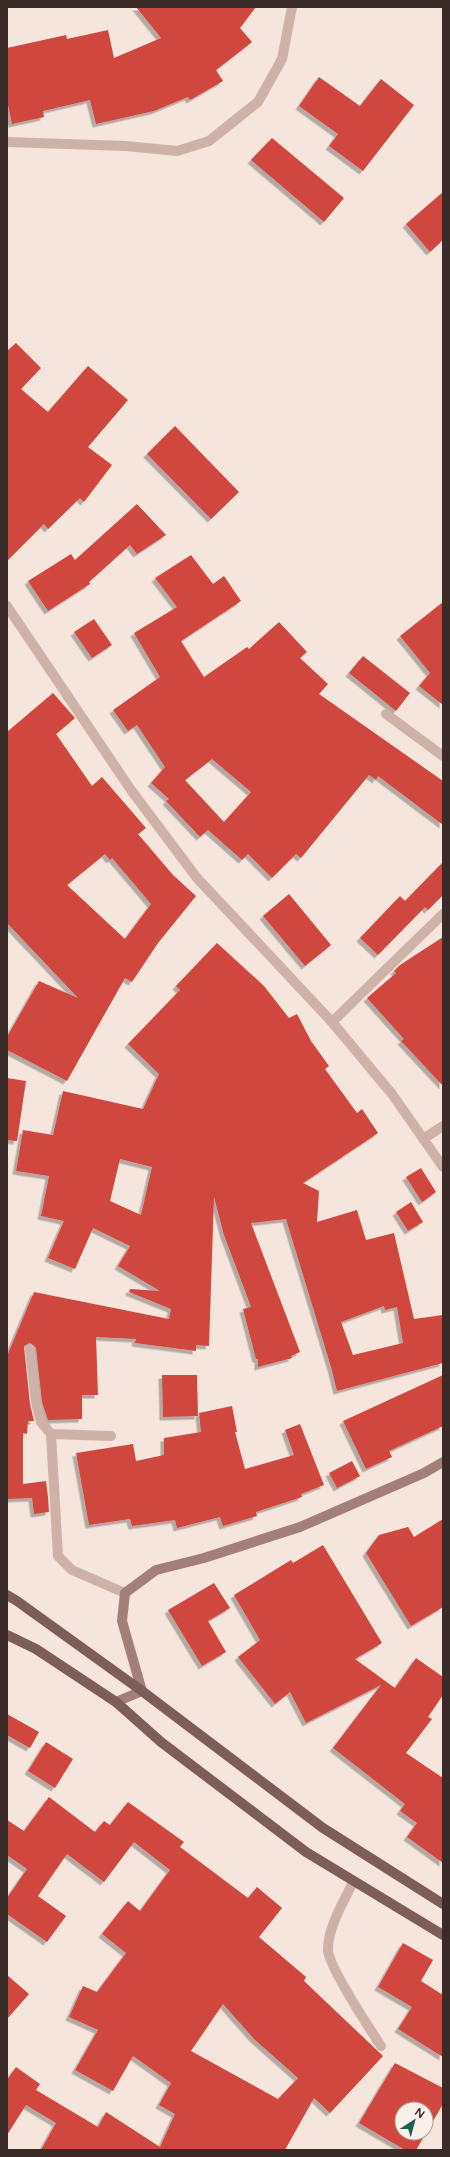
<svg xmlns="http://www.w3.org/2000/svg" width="450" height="2157" font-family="'Varela Round',sans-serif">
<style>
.building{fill:#d04640;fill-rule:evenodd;filter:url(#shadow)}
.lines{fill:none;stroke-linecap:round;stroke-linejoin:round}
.street{stroke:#ceb2a8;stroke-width:10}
.secondary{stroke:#a27f79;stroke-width:10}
.primary{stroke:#7d5d58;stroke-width:10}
</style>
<defs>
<filter id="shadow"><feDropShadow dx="-3.5" dy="3.5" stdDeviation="0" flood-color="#0004"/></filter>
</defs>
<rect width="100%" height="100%" fill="#f5e5dd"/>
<path class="building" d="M 136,7 L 256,7 L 240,28 L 252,42 L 216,70 L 223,81 L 190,100 L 188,97 L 154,111 L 96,124 L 90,100 L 43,111 L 44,117 L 12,124 L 7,100 L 7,48 L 66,35 L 67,39 L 108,30 L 114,58 L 161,38 Z
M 319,77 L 360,106 L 381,79 L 414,105 L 363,171 L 329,146 L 338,134 L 299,106 Z
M 272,138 L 344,198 L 324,222 L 251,160 Z
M 443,192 L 443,240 L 430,252 L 406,224 Z
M 16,343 L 41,368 L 21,389 L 48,412 L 88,366 L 128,400 L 88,447 L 112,465 L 84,502 L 80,498 L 48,529 L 44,524 L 7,561 L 7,351 Z
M 175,426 L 239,492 L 211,519 L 147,454 Z
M 137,504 L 166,535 L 137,554 L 130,545 L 89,582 L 90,584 L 48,611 L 28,581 L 71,554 L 75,560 Z
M 191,555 L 213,584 L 224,576 L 241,601 L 181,641 L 204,677 L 247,647 L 249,649 L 279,622 L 307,652 L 300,658 L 328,684 L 319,694 L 443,781 L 443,825 L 378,776 L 376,780 L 369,775 L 301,858 L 296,854 L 272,878 L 248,854 L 242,860 L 208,830 L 200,837 L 166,801 L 169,799 L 151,783 L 165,767 L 137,725 L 128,731 L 113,710 L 160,677 L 134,633 L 177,607 L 155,578 ZM 212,759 L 251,792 L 224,822 L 185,780 Z
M 443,602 L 443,705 L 419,686 L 430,673 L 400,636 Z
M 94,619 L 112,645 L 92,658 L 74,632 Z
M 363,656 L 410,693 L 396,711 L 349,673 Z
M 53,693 L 75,718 L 56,734 L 92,786 L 102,777 L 146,828 L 138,834 L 173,875 L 196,896 L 158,943 L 132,982 L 125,978 L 67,1081 L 7,1050 L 7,1037 L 39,981 L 78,998 L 7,923 L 7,732 ZM 105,854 L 110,860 L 112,858 L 151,904 L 125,939 L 67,885 Z
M 443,862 L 443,895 L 428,910 L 425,907 L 378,955 L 360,938 L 400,896 L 405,901 Z
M 289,894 L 331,945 L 305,966 L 263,916 Z
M 443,937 L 443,1086 L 401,1041 L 404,1039 L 367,998 L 396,973 L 394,971 L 400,965 Z
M 217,943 L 264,986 L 289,1018 L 297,1014 L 311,1041 L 329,1066 L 325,1069 L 357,1113 L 362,1109 L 378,1133 L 303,1183 L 319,1191 L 317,1222 L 357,1210 L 366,1240 L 394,1233 L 414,1319 L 443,1315 L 443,1363 L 337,1391 L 331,1367 L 286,1219 L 251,1223 L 300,1352 L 291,1356 L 292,1358 L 258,1367 L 258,1359 L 256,1359 L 243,1309 L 251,1307 L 224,1235 L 214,1197 L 209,1346 L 196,1345 L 196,1351 L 135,1343 L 136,1339 L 96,1337 L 98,1395 L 82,1395 L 82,1419 L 48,1420 L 42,1402 L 36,1348 L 30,1343 L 24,1346 L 30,1404 L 34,1421 L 28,1421 L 27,1434 L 23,1433 L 23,1484 L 46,1481 L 48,1497 L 49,1512 L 34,1514 L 32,1498 L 7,1499 L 7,1356 L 34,1292 L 169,1319 L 171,1309 L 129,1292 L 130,1289 L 160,1291 L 118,1266 L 130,1246 L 93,1228 L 75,1269 L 48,1258 L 64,1221 L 41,1216 L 49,1176 L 16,1171 L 23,1130 L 53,1135 L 63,1091 L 143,1109 L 159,1074 L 128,1044 L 180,990 L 176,986 ZM 120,1159 L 152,1167 L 141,1215 L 110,1201 ZM 384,1306 L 385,1310 L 397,1307 L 403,1343 L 353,1355 L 341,1322 Z
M 7,1078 L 26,1081 L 17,1141 L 7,1140 Z
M 421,1168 L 436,1192 L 422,1202 L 406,1177 Z
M 411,1202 L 423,1222 L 408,1231 L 396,1212 Z
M 162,1375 L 197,1375 L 198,1416 L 163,1417 Z
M 443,1375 L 443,1426 L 389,1451 L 392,1457 L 366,1469 L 343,1421 Z
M 232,1406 L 237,1432 L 235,1432 L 245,1469 L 294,1455 L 285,1430 L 300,1424 L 324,1485 L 301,1494 L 302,1497 L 256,1512 L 257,1516 L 223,1526 L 220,1517 L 177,1528 L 175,1520 L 132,1526 L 130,1519 L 89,1525 L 76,1453 L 133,1444 L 136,1461 L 164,1455 L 164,1438 L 201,1432 L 199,1413 Z
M 352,1461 L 360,1476 L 337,1488 L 329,1473 Z
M 443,1519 L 443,1607 L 411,1626 L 366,1553 L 379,1535 L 408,1527 L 414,1537 Z
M 323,1545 L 382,1643 L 355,1659 L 395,1688 L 416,1658 L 443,1677 L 443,1695 L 428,1717 L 432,1719 L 406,1753 L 443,1778 L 443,1863 L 407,1837 L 417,1823 L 400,1811 L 405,1804 L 333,1748 L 381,1685 L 306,1723 L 290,1692 L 275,1704 L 238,1657 L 260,1640 L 234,1595 L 291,1560 L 293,1563 Z
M 214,1583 L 230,1608 L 208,1621 L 226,1652 L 202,1666 L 168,1610 Z
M 7,1714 L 39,1732 L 30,1748 L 7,1735 Z
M 46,1742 L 73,1759 L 55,1788 L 28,1771 Z
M 49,1797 L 95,1832 L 104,1821 L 110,1825 L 128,1802 L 184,1842 L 180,1847 L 248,1898 L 257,1887 L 282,1908 L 259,1937 L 306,1977 L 304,1981 L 383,2056 L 330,2113 L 314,2098 L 285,2150 L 41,2150 L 56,2123 L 26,2105 L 7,2135 L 7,2080 L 16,2067 L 40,2084 L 36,2090 L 98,2127 L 106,2112 L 160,2147 L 175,2114 L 159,2105 L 171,2083 L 133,2056 L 113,2091 L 75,2070 L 98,2030 L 69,2017 L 83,1986 L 97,1992 L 126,1953 L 102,1934 L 128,1901 L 140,1911 L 170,1870 L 134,1842 L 104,1882 L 67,1854 L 38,1896 L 66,1916 L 47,1942 L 7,1914 L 7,1898 L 27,1869 L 7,1855 L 7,1820 L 24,1831 ZM 223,2004 L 254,2039 L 298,2078 L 278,2099 L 191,2051 Z
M 403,1943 L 433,1960 L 421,1981 L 443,1995 L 443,2057 L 398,2029 L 412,2007 L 378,1987 Z
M 7,1975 L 29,1994 L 7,2019 Z
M 395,2063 L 443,2088 L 443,2104 L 416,2150 L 405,2150 L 359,2123 ZM 402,2109 L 426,2109 L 426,2133 L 402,2133 Z"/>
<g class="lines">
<path class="street" d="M 7,142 L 126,146 L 177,151 L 209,141 L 258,102 L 282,59 L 292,7
M 7,606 L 131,790 L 197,878 L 332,1022 L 392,1094 L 443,1167
M 386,714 L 443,756
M 332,1022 L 443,914
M 423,1139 L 443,1126
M 30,1349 L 36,1403 L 41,1422 L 51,1434 L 58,1556 L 72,1570 L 125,1593
M 51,1434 L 111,1436
M 353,1882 C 344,1902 328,1926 328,1950 C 329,1968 370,2029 381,2046"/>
<path class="secondary" d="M 116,1702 L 142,1691 L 122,1621 L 125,1593 L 156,1570 L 204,1558 L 300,1527 L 424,1473 L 443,1462"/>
<path class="primary" d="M 7,1595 L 17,1601 L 142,1691 L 323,1828 L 443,1904
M 7,1635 L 36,1649 L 116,1702 L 161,1742 L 306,1852 L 443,1935"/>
</g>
<rect width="450" height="2157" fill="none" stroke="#3a2b29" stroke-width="16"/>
<g transform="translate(414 2121) rotate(36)"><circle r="19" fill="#fbf0ea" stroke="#aea19d"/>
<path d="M0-3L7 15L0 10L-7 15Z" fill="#1a6057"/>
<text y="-6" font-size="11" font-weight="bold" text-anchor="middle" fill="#3a2b29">N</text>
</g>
</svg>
